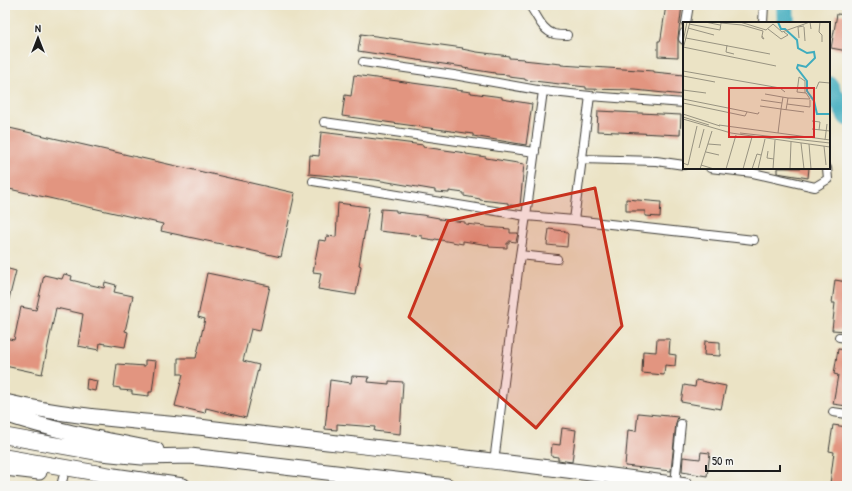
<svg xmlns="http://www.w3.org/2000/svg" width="852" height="491" font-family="'Patrick Hand',sans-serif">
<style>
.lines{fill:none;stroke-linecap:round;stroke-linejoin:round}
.river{stroke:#3facbe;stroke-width:18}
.building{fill:#e29580}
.street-casing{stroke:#3b3a35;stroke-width:10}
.highway-casing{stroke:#3b3a35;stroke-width:17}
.street{stroke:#fff;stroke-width:8}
.highway{stroke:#fff;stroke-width:15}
.marked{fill:#c8321e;fill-opacity:0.2;stroke:#c8321e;stroke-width:3;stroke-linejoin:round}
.inset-river{fill:none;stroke:#3facbe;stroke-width:2}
.inset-road{fill:none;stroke:#989381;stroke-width:1}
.view{fill:#d62828;fill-opacity:0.15;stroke:#d62828;stroke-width:2}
.inset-edge{fill:none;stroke:#1c1c1c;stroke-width:2}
</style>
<rect width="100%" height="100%" fill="#f6f6f2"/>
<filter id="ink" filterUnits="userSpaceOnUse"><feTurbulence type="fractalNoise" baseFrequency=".025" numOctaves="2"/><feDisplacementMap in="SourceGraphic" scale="8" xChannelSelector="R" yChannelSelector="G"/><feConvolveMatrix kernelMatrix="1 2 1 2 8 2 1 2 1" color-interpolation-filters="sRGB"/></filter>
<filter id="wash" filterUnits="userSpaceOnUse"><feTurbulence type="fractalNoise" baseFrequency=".012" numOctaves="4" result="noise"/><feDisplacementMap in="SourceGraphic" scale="16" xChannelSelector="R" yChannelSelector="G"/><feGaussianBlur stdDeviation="0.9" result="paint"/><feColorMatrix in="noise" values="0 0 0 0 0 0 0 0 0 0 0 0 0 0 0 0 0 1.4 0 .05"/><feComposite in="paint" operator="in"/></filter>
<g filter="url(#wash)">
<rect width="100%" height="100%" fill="#ebe3c5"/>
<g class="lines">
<path class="river" d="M 785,5 L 786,23
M 829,85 L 847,117"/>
</g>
<g id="blocks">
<path class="building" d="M 666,5 L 682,5 L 678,38 L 678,57 L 658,56 L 658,41 L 660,41 L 661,38 Z
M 837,14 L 847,15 L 847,51 L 831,48 Z
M 361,34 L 463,48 L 462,49 L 477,52 L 509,56 L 509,58 L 524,59 L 523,60 L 561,64 L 561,65 L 654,71 L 654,72 L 684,75 L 684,95 L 635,90 L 586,89 L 586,87 L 525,80 L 525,79 L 509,77 L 509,75 L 495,74 L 495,73 L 463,68 L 463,67 L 358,51 Z
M 354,75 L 456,89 L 456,90 L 471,92 L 471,93 L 502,97 L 502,99 L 532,104 L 526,145 L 473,136 L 473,134 L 342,116 L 345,95 L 351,96 Z
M 598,111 L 681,115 L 680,135 L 597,131 Z
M 5,127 L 295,193 L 281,257 L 161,231 L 163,224 L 5,188 Z
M 321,132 L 423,145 L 423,147 L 466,153 L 466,154 L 486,157 L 486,158 L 524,164 L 520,206 L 508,205 L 508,203 L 480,200 L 480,199 L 464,196 L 464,193 L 449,191 L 449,193 L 435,192 L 435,190 L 376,180 L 309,174 L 310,155 L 319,156 Z
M 777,168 L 809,168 L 808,178 L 777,173 Z
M 626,199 L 661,202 L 660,217 L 645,216 L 645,211 L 626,211 Z
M 338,203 L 369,207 L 359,265 L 361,266 L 356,295 L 318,289 L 321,273 L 313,272 L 319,240 L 326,241 L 327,236 L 336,237 Z
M 381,209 L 396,210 L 396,212 L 422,215 L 439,218 L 439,219 L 465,222 L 465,224 L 486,226 L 486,227 L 510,229 L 510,233 L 518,233 L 516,242 L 509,241 L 509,243 L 507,243 L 507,248 L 489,247 L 489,245 L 463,241 L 463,244 L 435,239 L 434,240 L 422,238 L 422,236 L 379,231 Z
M 549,229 L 564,231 L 568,234 L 567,247 L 547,245 Z
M 5,268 L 16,271 L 8,303 L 5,303 Z
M 207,273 L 270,286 L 260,331 L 251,329 L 243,361 L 259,365 L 246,418 L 206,408 L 205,413 L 175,406 L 183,374 L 178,374 L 178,358 L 196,358 L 205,319 L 198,317 Z
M 64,274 L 72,276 L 71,280 L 104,288 L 105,282 L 116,285 L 114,292 L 133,296 L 125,331 L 128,332 L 125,347 L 100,343 L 99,350 L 78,346 L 83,314 L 56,308 L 42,374 L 5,366 L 5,338 L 14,340 L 21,307 L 36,310 L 44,275 L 62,279 Z
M 835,280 L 847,282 L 847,331 L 832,330 L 835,303 L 832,303 Z
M 657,339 L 670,339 L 669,354 L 676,355 L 675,366 L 665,365 L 664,375 L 642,373 L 643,351 L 656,352 Z
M 705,341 L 720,342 L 720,356 L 704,355 Z
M 838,349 L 847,350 L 847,406 L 833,404 L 838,375 L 834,374 Z
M 145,360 L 156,361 L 152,392 L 149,392 L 149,396 L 132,394 L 132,391 L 120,390 L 120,388 L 114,387 L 117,364 L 145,366 Z
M 352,376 L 369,377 L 368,382 L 389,384 L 389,381 L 403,382 L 400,434 L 374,431 L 375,427 L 337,424 L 337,430 L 325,429 L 330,380 L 351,383 Z
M 87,379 L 97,381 L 95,391 L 86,389 Z
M 696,380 L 726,386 L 721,409 L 681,402 L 684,385 L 695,387 Z
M 638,413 L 678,417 L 676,423 L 671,471 L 625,466 L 628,430 L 636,431 Z
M 833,425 L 847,427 L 847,486 L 830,484 L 834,452 L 829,451 Z
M 562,428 L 576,430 L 572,462 L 558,460 L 558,457 L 551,456 L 552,444 L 560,445 Z
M 701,452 L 710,453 L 707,476 L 682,472 L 683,457 L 700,459 Z"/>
</g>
</g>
<g filter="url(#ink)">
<use href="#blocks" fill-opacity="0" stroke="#3b3a35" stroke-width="1"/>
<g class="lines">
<g class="street-casing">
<path id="street" d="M 529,5 C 537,14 541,30 554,34 C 558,35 563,35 567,35
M 686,23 L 689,5
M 763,23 L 764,5
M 684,33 L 683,39 L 684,40
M 363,62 L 454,75 L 543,91 L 590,96 L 574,220
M 543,91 L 526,216 L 574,220 L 754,240
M 590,96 L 684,103
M 324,122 L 535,152
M 581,159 L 656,161 L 684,165
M 710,168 L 753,173 L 815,187 L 828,179 L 827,168
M 313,181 L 526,216 L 520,255 L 494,462
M 520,255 L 557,259
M 839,337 L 847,338
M 833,412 L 847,414
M 675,484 L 681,424
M 61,486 L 64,474"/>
</g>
<g class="highway-casing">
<path id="highway" d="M 5,402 C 77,419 151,421 224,430 C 378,448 533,464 686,486
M 5,414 C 54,431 105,440 156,450
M 5,436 L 101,453 L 142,457 L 190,456 L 447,486
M 5,457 L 114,476 L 183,486
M 5,468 L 39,472"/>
</g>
<use href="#street" class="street"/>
<use href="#highway" class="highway"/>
</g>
</g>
<path class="marked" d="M 595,188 L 622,326 L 536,428 L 409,317 L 448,221 Z"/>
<g transform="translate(683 22)">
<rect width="147" height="147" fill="#ebe3c5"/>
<path class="inset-river" d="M 95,0 L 98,7 L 102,7 L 114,18 L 115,26 L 124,31 L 131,30 L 132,36 L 123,45 L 115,43 L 114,46 L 124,59 L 124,69 L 131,79 L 134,92 L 147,92"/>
<path class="inset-road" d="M 22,0 L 37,3M 57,0 L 83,8 L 90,2 L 99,10 L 127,0 L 128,7M 137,0 L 136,10 L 139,13 L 139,20M 6,2 L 37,8 L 38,1 L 59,3 L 80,9 L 79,14 L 79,16 L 81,17 L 79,14M 121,5 L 122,19M 5,6 L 31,13M 85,7 L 98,17 L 105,13 L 101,10M 3,16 L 87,32M 116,16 L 115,5 L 121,4M 0,20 L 4,0M 44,23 L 43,30 L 51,32M 0,25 L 93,44M 0,27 L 7,0M 0,49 L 97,66 L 102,70M 0,54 L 32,60M 133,67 L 136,60 L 147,61M 0,68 L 23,71M 82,72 L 105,76 L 103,88M 100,75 L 98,87 L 121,90M 105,76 L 127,77 L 123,71 L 114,70 L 116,55 L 122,59 L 122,71M 0,77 L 75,92 L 76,90M 78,78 L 99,81M 0,81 L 62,94 L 64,90M 104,82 L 127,85 L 127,78M 77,84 L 98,87 L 95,111M 0,92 L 37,104M 0,95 L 26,103M 0,97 L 48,111 L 147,125M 129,99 L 137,100 L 136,108M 36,103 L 147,118M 129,107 L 147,109M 57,111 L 147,121M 142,118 L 144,102M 118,121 L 121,147M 25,122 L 38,123M 126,122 L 128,147M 141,124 L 143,143M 16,126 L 21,107M 85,129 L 84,136 L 91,137M 23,130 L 36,133M 0,141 L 5,143 L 14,104M 18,143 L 31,147M 17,147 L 29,109M 43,147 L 53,113M 60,147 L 69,115M 69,147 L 74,132 L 78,133M 75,147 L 82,117M 90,147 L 92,118M 107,147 L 108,120"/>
<path class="view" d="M 46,66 L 131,66 L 131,115 L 46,115 Z"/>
<rect width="147" height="147" class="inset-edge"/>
</g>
<rect width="852" height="491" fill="none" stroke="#f6f6f2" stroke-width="20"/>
<g transform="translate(38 38)" stroke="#f6f6f2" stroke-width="3" paint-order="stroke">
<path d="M0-3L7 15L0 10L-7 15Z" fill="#1c1c1c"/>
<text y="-6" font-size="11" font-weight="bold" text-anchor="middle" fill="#1c1c1c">N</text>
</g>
<path d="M706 465v6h74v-6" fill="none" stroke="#1c1c1c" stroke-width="2"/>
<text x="712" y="465" font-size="12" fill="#1c1c1c" stroke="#f6f6f2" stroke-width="3" paint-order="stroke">50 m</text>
</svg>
